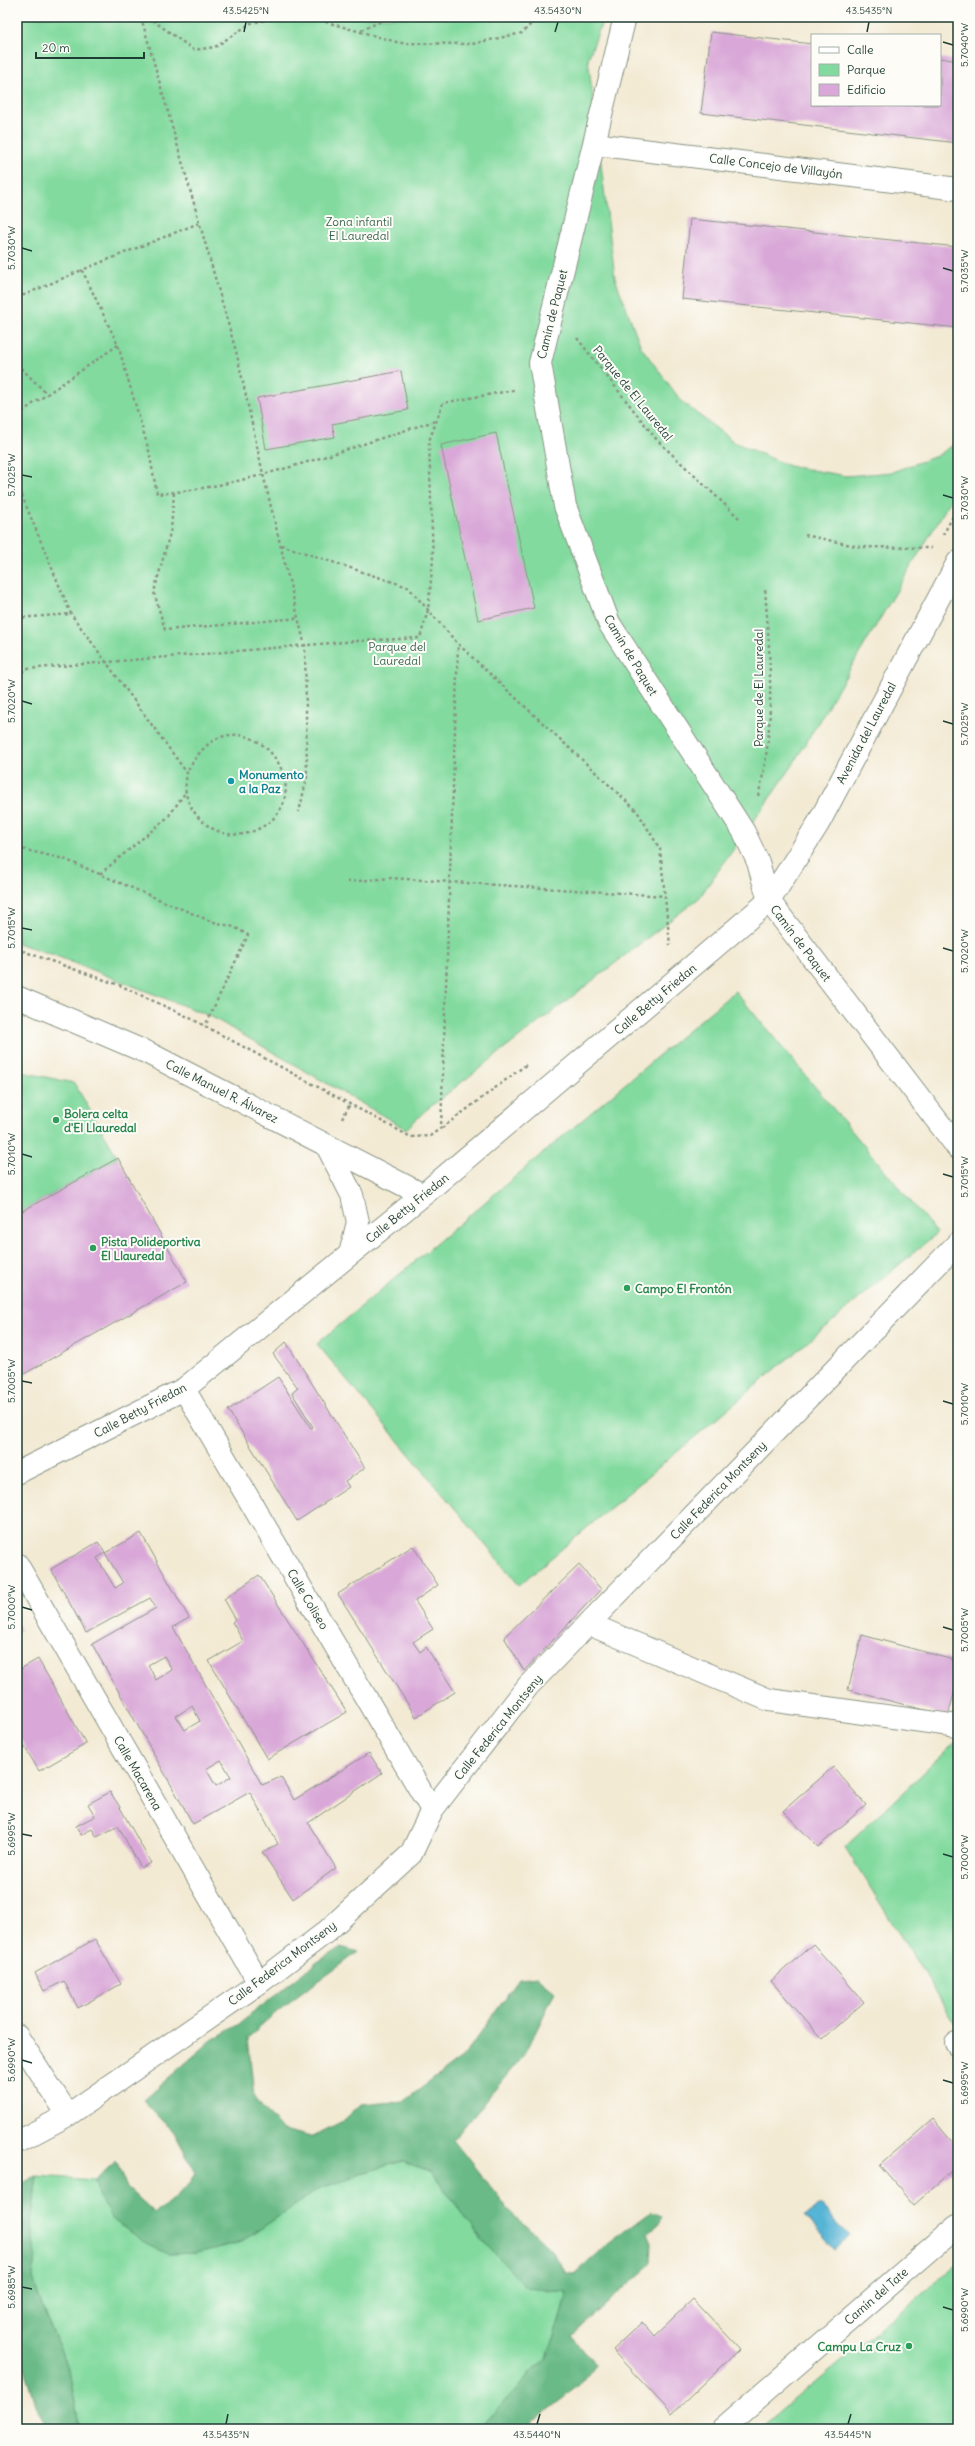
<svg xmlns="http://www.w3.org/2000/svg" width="975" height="2446" font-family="Delius,sans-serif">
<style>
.green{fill:#82da9f;stroke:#508c6a}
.forest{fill:#69ba86;stroke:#447c5d}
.water{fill:#57b4d5;stroke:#3b7884}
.building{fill:#d9a8d8;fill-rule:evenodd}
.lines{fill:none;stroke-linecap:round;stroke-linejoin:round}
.minor-casing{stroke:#899484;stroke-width:24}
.path{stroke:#899484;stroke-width:2.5;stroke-dasharray:3 3;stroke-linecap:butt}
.minor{stroke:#fff;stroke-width:22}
.ticks{fill:none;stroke:#1f3d34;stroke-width:1.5}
.culture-dot{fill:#0f9aa8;stroke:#fdfcf7;stroke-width:1.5}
.leisure-dot{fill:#2e9e5b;stroke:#fdfcf7;stroke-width:1.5}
.labels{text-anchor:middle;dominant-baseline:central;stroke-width:4;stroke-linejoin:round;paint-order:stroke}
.street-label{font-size:12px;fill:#1f3d34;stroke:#fdfcf7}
.park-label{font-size:12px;fill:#38644f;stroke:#fdfcf7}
.culture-label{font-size:12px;font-weight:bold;fill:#0d838f;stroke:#fdfcf7;text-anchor:start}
.leisure-label{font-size:12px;font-weight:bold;fill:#27864d;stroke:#fdfcf7;text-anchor:start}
.neatline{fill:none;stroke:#1f3d34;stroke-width:1.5}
.ticks-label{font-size:10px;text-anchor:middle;fill:#1f3d34}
</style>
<rect width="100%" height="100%" fill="#fdfcf7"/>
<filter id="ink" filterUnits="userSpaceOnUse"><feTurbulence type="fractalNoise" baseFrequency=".025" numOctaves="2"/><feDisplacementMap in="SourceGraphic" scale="8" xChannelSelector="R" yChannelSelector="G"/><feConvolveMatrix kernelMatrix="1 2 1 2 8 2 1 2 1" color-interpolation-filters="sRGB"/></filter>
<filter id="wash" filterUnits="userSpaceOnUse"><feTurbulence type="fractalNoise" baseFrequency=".012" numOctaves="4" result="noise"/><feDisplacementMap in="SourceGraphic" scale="16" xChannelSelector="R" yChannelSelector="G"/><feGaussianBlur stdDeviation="0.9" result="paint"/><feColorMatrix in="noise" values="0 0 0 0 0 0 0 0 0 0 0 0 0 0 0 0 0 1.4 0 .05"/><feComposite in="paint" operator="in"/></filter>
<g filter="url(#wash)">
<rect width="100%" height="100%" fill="#f3ead4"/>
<path class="green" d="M 17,17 L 604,17 L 588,59 L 615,278 L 641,347 L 682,402 L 734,442 L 789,466 L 846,476 L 892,472 L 937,456 L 958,442 L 958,488 L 791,768 L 699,898 L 426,1110 L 406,1129 L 210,1016 L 51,954 L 17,943 Z
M 735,991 L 937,1233 L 519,1585 L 317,1344 Z
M 17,1071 L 74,1083 L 118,1158 L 17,1214 Z
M 958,1740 L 958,2028 L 845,1847 Z
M 403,2161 L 431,2172 L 483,2240 L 499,2257 L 545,2291 L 567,2291 L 555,2337 L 546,2358 L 478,2429 L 79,2429 L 67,2365 L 44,2312 L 33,2279 L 31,2223 L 37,2176 L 95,2180 L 98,2195 L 168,2254 L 197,2253 L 241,2242 L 316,2191 L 361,2173 Z
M 958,2263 L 958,2429 L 760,2429 Z"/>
<path class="forest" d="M 341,1947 L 358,1952 C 321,1981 281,2004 248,2038 L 254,2096 L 269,2117 L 284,2130 L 311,2137 L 343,2121 L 360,2105 L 404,2101 L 463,2057 L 519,1979 L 537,1977 L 555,1992 L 526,2052 L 453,2140 L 506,2207 L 551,2250 L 566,2273 L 574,2274 L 606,2245 L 650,2212 L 661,2216 L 659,2224 L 648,2233 L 652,2242 L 651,2263 L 572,2336 L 595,2365 L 579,2386 L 523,2429 L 478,2429 L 546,2358 L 555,2337 L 567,2292 L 526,2288 L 483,2240 L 431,2172 L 403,2161 L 361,2173 L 316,2191 L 241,2242 L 197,2253 L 168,2254 L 142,2241 L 112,2219 L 98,2195 L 95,2180 L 116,2161 L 127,2188 L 155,2214 L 189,2185 L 196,2173 L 174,2132 L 143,2100 L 212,2040 L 239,2024 L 316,1963 Z
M 37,2176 L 31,2223 L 35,2255 L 33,2279 L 44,2312 L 67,2365 L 79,2429 L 49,2429 L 37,2409 L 17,2341 L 17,2184 Z"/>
<path class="water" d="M 820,2204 L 850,2236 L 835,2250 L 805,2217 Z"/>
<g id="blocks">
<path class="building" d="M 711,32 L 812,44 L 812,105 L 940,105 L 940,58 L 958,61 L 958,143 L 701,113 Z
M 690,219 L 958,247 L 958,328 L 682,299 Z
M 401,371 L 408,410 L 332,424 L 335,437 L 266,449 L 257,398 Z
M 496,433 L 534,608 L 478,620 L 441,445 Z
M 118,1158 L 187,1282 L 17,1378 L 17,1214 Z
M 286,1342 L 365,1468 L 345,1481 L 349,1487 L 297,1521 L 228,1410 L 278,1377 L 311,1428 L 313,1427 L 292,1393 L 298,1388 L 273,1354 Z
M 141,1533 L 189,1618 L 173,1627 L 262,1785 L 281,1777 L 294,1800 L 369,1753 L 382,1773 L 308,1823 L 336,1868 L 293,1899 L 262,1852 L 278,1844 L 250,1792 L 193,1824 L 92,1644 L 156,1608 L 150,1598 L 86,1633 L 51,1569 L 98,1542 L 105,1553 ZM 105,1553 L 123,1583 L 115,1588 L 97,1558 ZM 164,1656 L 172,1670 L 156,1680 L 148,1665 ZM 192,1706 L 200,1721 L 185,1730 L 176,1716 ZM 221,1760 L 231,1777 L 216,1786 L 206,1769 Z
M 413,1546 L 438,1585 L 415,1601 L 433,1629 L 413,1642 L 420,1652 L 426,1647 L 455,1692 L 416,1717 L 338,1594 Z
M 579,1565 L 601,1589 L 524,1671 L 504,1637 Z
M 259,1575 L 347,1712 L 267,1759 L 209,1661 L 243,1641 L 232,1622 L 236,1620 L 224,1599 Z
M 17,1622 L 21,1630 L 17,1632 Z
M 862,1635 L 958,1661 L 958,1679 L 948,1716 L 848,1690 Z
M 38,1659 L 86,1744 L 39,1771 L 17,1734 L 17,1671 Z
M 833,1767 L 866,1805 L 818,1847 L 783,1811 Z
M 110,1792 L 118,1804 L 151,1863 L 141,1868 L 118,1826 L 97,1837 L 92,1829 L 81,1835 L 76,1826 L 95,1816 L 88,1804 Z
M 95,1939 L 121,1984 L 78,2008 L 64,1981 L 44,1991 L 35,1973 Z
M 813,1944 L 864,2002 L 822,2039 L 771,1981 Z
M 933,2119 L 958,2149 L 958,2166 L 914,2205 L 880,2165 Z
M 693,2299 L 740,2349 L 672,2414 L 612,2350 L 642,2322 L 654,2336 Z"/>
</g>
</g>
<g filter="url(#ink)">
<use href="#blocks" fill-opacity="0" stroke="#899484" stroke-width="1"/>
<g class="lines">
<g class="minor-casing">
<path id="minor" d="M 625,17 L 540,363 L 565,506 L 609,623 L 744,832 L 758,862 L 769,901 L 958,1148
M 594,144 L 958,189
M 17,997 L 148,1053 L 423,1195
M 327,1146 L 352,1195 L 358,1222 L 350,1254
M 184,1389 L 432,1810
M 17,1473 L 184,1389 L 423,1195 L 769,901 L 818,824 L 958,562
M 17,1564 L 259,1983
M 589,1624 L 769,1700 L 958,1726
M 17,2036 L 68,2115
M 956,2043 L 958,2046
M 17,2142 L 68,2115 L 259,1983 L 326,1932 L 411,1854 L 432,1810 L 528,1686 L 958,1243
M 722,2429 L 958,2225"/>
</g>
<path class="path" d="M 141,17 L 237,355 L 263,474 L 305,646 L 307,777 L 299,812
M 148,17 L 194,50 L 215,47 L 251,23 L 279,17
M 308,17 L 400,43 L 472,44 L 522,33 L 538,17
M 361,30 L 391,17
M 199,223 L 82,270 L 118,345 L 149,451 L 157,494 C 251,486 344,449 435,421
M 17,298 L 82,270
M 577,338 L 657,440 L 739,518
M 17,364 L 47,394
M 17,415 L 118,345
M 17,484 L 71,614 L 187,773 C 186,779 185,788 186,794 C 193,822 222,842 251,832 C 340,799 235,672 187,773
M 174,493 L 171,529 L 154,592 L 165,630 L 299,618
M 805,535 L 860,547 L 932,548
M 943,535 L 958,507
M 281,545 L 408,587 L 458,644 L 637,811 L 660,849 L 670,945
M 17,618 L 71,614
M 17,675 L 26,669 L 355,641 L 420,638 L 428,610 L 433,560 L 429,441 L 443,403 L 514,390
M 758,796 C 776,729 770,657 765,589
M 17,848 L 64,859 L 210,921 L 234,927 L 248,935 L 205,1026
M 100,874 L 168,817 L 185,793
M 347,882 L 391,878 L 665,896
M 17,949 L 119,985 L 188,1017 L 411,1137 L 430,1136 L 441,1128 L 458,644
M 342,1119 L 350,1104
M 442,1128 L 527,1064"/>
<use href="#minor" class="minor"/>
</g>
</g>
<path class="ticks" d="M 244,32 L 246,22M 555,32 L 558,22M 867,32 L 869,22M 943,42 L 953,45M 22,248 L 32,251M 943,268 L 953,271M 22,475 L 32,477M 943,495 L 953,498M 22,701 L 32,704M 943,721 L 953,724M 22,928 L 32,930M 943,948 L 953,951M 22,1154 L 32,1157M 943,1174 L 953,1177M 22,1381 L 32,1383M 943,1401 L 953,1404M 22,1607 L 32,1610M 943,1627 L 953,1630M 22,1834 L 32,1836M 943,1854 L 953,1857M 22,2060 L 32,2063M 943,2080 L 953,2083M 22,2287 L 32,2289M 943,2307 L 953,2310M 226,2424 L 228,2414M 537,2424 L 540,2414M 848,2424 L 851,2414"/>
<circle class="culture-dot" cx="231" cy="781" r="4"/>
<g class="leisure-dot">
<circle cx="56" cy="1120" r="4"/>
<circle cx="93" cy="1248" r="4"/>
<circle cx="627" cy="1288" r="4"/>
<circle cx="909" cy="2346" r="4"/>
</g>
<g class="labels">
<g class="street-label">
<text transform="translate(776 166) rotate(7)">Calle Concejo de Villayón</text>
<text transform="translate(552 314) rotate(-76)">Camín de Paquet</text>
<text transform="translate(633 393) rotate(51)">Parque de El Lauredal</text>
<text transform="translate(631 655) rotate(59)">Camín de Paquet</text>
<text transform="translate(758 688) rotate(-90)">Parque de El Lauredal</text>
<text transform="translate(866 733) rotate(-62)">Avenida del Lauredal</text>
<text transform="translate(801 943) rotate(53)">Camín de Paquet</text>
<text transform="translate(655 999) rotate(-40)">Calle Betty Friedan</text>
<text transform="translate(222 1091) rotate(27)">Calle Manuel R. Álvarez</text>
<text transform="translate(407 1208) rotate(-39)">Calle Betty Friedan</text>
<text transform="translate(140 1410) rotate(-28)">Calle Betty Friedan</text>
<text transform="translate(718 1490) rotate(-46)">Calle Federica Montseny</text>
<text transform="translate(308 1599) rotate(59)">Calle Coliseo</text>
<text transform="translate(498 1727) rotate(-51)">Calle Federica Montseny</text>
<text transform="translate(138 1773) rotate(60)">Calle Macarena</text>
<text transform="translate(282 1963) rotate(-37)">Calle Federica Montseny</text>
<text transform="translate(876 2296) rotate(-41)">Camín del Tate</text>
</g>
<g class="park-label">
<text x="359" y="221">Zona infantil<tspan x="359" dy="14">El Lauredal</tspan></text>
<text x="397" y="646">Parque del<tspan x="397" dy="14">Lauredal</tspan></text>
</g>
<g class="culture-label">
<text x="239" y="774">Monumento<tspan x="239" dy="14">a la Paz</tspan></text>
</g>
<g class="leisure-label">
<text x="64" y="1113">Bolera celta<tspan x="64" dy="14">d'El Llauredal</tspan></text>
<text x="101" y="1241">Pista Polideportiva<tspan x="101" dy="14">El Llauredal</tspan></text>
<text x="635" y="1288">Campo El Frontón</text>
<text x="901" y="2346" text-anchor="end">Campu La Cruz</text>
</g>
</g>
<rect width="975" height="2446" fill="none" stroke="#fdfcf7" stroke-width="44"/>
<rect x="811" y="34" width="130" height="72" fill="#fdfcf7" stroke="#a4b0a9"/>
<rect x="819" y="47" width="20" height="6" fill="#ffffff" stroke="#a4b0a9"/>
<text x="847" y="54" font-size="12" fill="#1f3d34">Calle</text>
<rect x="819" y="64" width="20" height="12" fill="#82da9f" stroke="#a4b0a9"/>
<text x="847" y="74" font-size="12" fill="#1f3d34">Parque</text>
<rect x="819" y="84" width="20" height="12" fill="#d9a8d8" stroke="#a4b0a9"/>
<text x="847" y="94" font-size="12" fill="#1f3d34">Edificio</text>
<path d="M36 52v6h108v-6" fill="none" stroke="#1f3d34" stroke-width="2"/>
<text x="42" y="52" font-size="12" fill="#1f3d34" stroke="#fdfcf7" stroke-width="3" paint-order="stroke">20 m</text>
<rect x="22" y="22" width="931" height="2402" class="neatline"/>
<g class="ticks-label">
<text x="246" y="14">43.5425°N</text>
<text x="558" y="14">43.5430°N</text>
<text x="869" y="14">43.5435°N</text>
<text transform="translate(964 45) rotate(-90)" y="4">5.7040°W</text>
<text transform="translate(11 248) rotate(-90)" y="4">5.7030°W</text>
<text transform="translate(964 271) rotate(-90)" y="4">5.7035°W</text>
<text transform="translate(11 475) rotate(-90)" y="4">5.7025°W</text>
<text transform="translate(964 498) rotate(-90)" y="4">5.7030°W</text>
<text transform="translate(11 701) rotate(-90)" y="4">5.7020°W</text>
<text transform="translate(964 724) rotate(-90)" y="4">5.7025°W</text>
<text transform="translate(11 928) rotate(-90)" y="4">5.7015°W</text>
<text transform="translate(964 951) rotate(-90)" y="4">5.7020°W</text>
<text transform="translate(11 1154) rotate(-90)" y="4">5.7010°W</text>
<text transform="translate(964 1177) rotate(-90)" y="4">5.7015°W</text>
<text transform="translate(11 1381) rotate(-90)" y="4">5.7005°W</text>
<text transform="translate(964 1404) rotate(-90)" y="4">5.7010°W</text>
<text transform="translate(11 1607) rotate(-90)" y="4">5.7000°W</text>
<text transform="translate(964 1630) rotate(-90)" y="4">5.7005°W</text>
<text transform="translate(11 1834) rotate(-90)" y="4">5.6995°W</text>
<text transform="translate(964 1857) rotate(-90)" y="4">5.7000°W</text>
<text transform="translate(11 2060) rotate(-90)" y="4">5.6990°W</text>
<text transform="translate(964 2083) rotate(-90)" y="4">5.6995°W</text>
<text transform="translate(11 2287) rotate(-90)" y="4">5.6985°W</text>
<text transform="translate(964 2310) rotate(-90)" y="4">5.6990°W</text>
<text x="226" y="2438">43.5435°N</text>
<text x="537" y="2438">43.5440°N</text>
<text x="848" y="2438">43.5445°N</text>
</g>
</svg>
